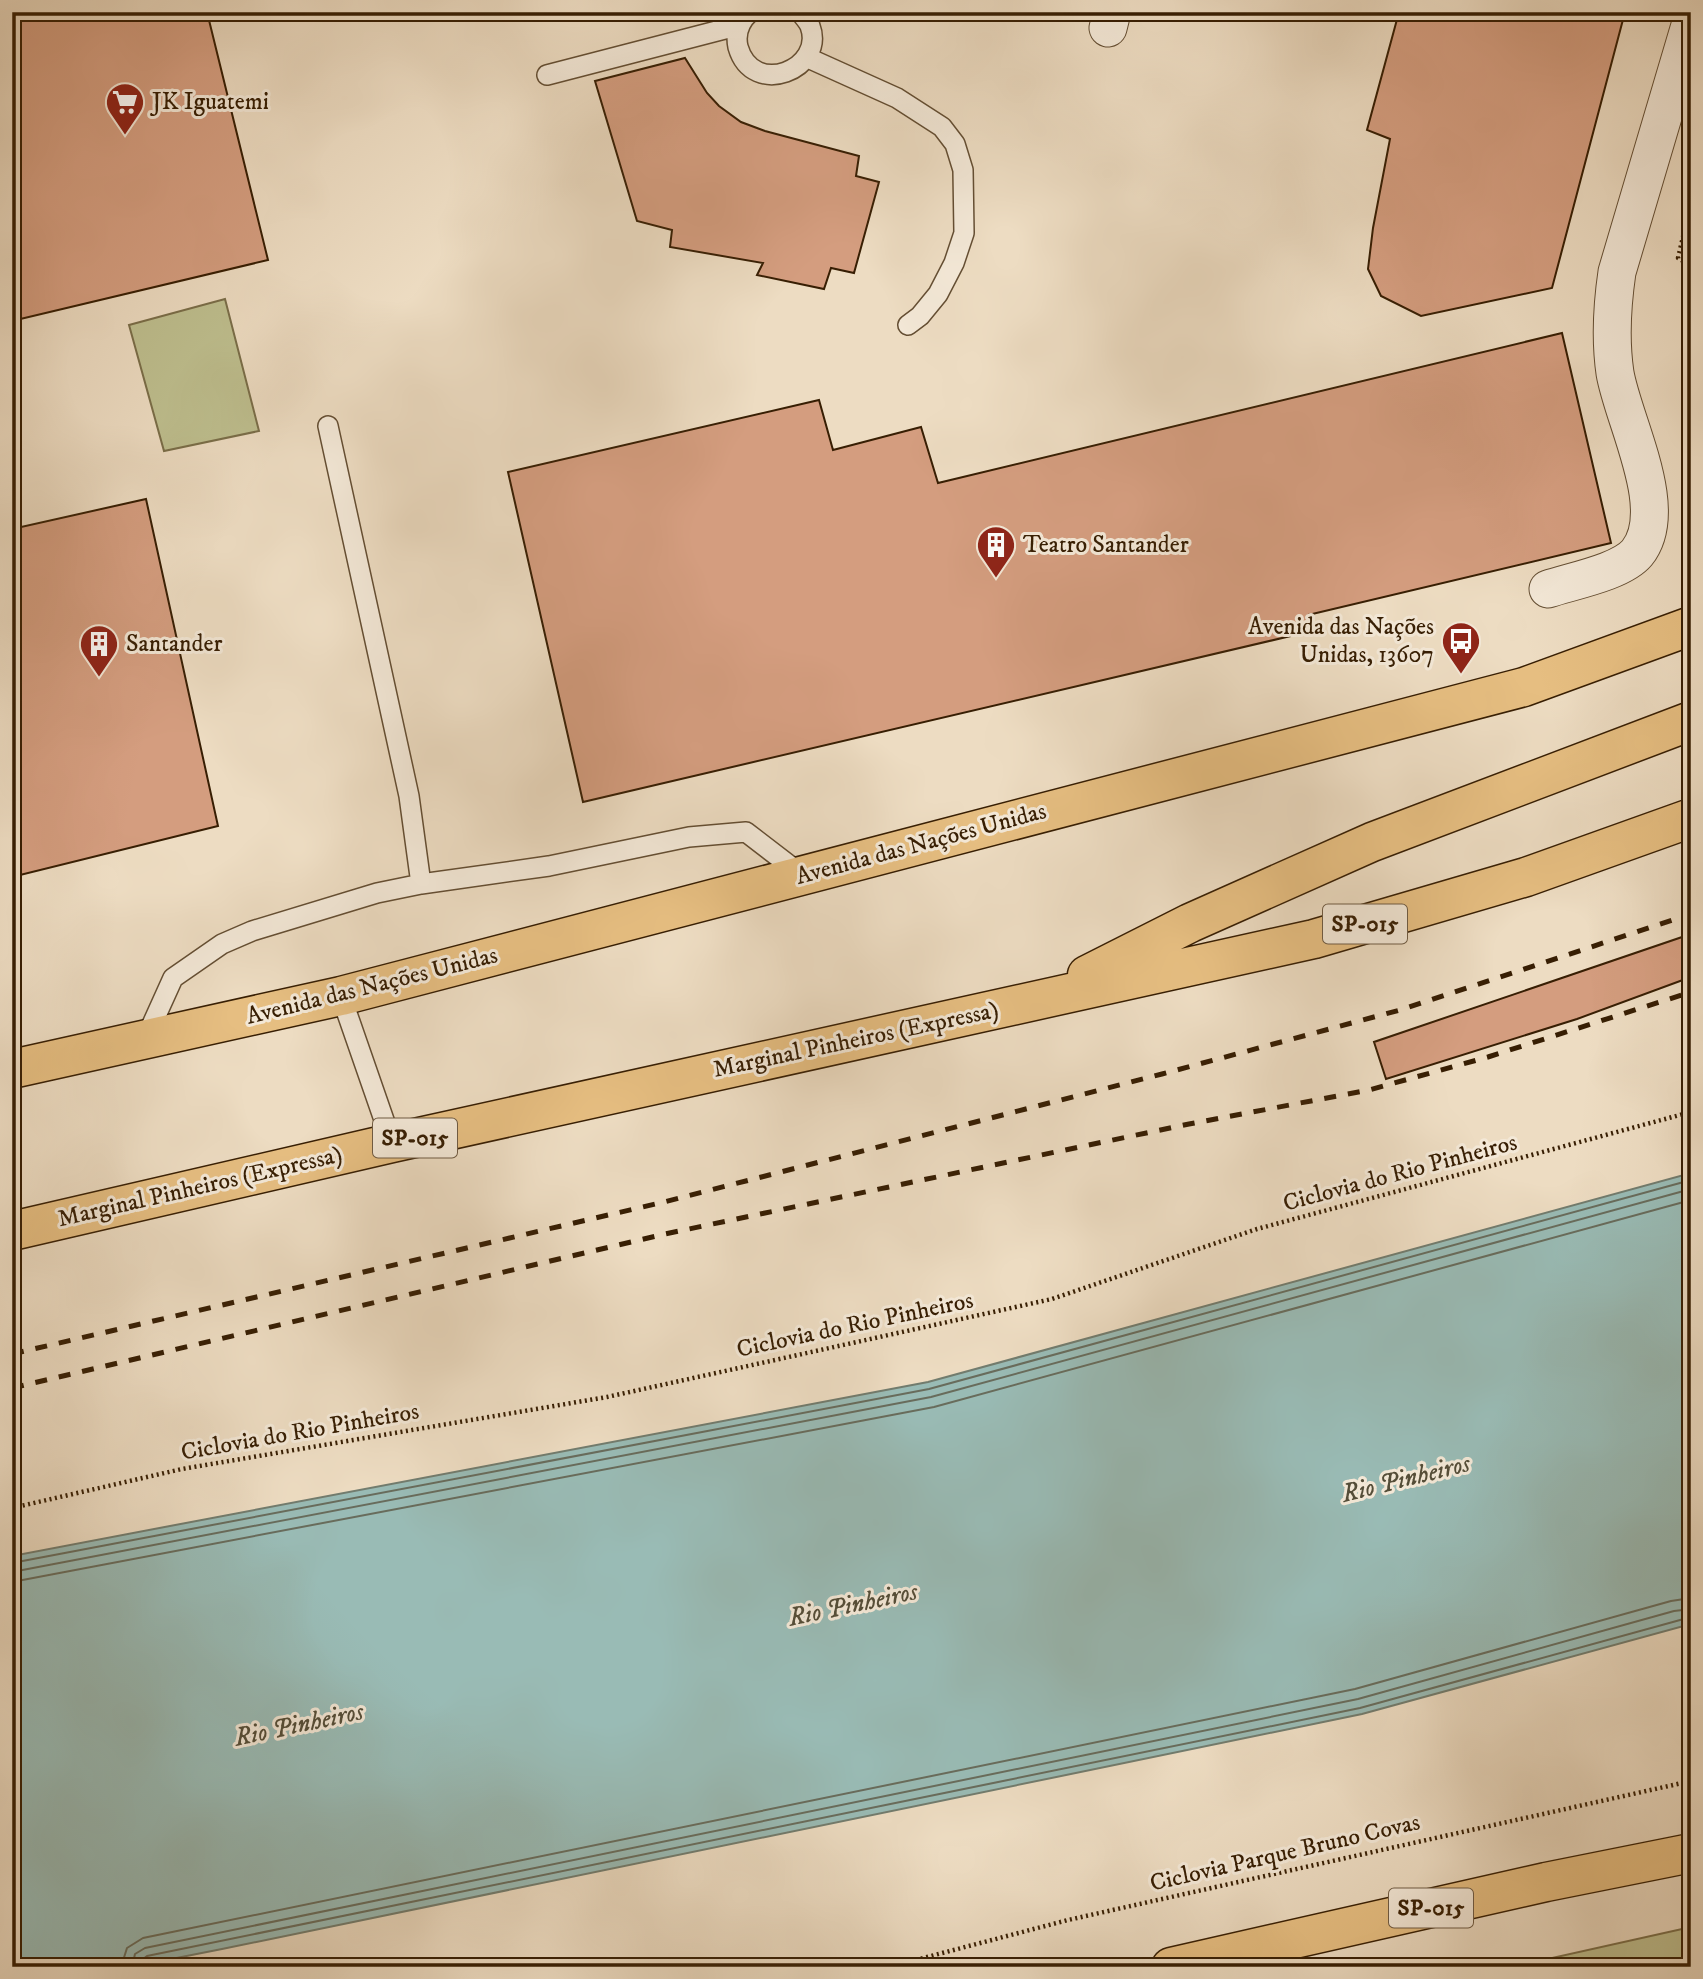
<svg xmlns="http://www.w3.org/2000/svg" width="1703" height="1979" font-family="'IM FELL DW Pica',serif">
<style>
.green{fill:#bebf8f;stroke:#7a6e49;stroke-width:2}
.water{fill:#99bbb5;stroke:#727c6e;stroke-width:2}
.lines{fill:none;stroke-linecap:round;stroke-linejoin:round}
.shore{stroke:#686c5c;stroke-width:2}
.building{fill:#d49d7f;stroke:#371e03;stroke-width:2}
.service-casing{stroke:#644e33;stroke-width:22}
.minor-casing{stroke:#644e33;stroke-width:39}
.trunk-casing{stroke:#371e03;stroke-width:41}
.motorway-casing{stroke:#371e03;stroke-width:41}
.path{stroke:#371e03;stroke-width:4.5;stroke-dasharray:2 3.5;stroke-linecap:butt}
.service{stroke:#f3e8d7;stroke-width:19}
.minor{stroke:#f3e8d7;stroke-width:37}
.trunk{stroke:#e6be81;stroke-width:38}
.motorway{stroke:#e6be81;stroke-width:38}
.rail{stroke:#371e03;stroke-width:5;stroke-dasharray:12 12;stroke-linecap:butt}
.labels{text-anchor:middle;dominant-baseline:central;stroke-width:6;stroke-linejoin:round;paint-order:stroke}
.shield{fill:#f3e8d7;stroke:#6f5b43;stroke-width:2}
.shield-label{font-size:23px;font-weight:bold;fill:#371e03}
.poi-label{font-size:24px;fill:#371e03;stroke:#f3e8d7;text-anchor:start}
.street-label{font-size:24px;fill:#371e03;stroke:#f3e8d7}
.water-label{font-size:26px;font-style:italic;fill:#544d38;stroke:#f3e8d7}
</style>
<rect width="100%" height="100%" fill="#eddcc2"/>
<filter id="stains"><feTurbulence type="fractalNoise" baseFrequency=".00286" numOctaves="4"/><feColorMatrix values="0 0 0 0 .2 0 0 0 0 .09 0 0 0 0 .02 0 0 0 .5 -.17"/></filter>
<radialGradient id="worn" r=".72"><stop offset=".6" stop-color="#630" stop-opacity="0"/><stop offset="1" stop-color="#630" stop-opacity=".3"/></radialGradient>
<path class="green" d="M 225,299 L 259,431 L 164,451 L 129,325 Z
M 1691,1927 L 1691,1967 L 1512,1967 Z"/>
<path class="water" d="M 1691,1173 L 1691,1624 L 1362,1714 L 222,1949 L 131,1967 L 12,1967 L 12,1556 L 928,1382 Z"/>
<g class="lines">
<path class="shore" d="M 12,1563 L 929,1389 L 1691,1180
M 12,1572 L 931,1397 L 1691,1189
M 12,1582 L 934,1407 L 1691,1200
M 121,1967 L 127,1948 L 143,1938 L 1355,1689 L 1671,1601 L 1691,1598
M 132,1967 L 135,1954 L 145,1948 L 1358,1699 L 1674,1611 L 1691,1609
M 141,1967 L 142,1960 L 147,1956 L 1360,1708 L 1691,1617"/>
</g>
<path class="building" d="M 12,12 L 207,12 L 268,260 L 12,321 Z
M 967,12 L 1010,12 L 1010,16 L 1004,18 L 978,17 Z
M 1399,12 L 1625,12 L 1552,288 L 1421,316 L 1381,296 L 1368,269 L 1373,228 L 1390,139 L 1367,130 Z
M 685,58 L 707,93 L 719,106 L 741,122 L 765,131 L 859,156 L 856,176 L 879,182 L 854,273 L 831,268 L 824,289 L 757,275 L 763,263 L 670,247 L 672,230 L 637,221 L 595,81 Z
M 1562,333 L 1611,543 L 1308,615 L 1312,631 L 583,802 L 508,472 L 819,400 L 833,450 L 921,427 L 938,483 Z
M 146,499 L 218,826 L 12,877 L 12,529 Z
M 1691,934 L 1691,977 L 1577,1019 L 1386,1079 L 1374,1042 Z"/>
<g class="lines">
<g class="service-casing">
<path id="service" d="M 750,12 C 740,21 735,34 738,47 C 753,99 826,69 810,26 C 808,21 803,16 800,12
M 806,57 L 897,98 L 942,127 L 955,144 L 963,170 L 964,233 L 954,263 L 938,294 L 920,316 L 908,325
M 547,75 L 740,25
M 328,426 L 409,796 L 421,884
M 341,996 L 392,1143
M 145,1040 L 173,978 L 222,944 L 252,931 L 377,893 L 421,884 L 549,866 L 689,837 L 746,832 L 802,875"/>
</g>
<g class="minor-casing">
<path id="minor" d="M 1108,28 L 1112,12
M 1548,589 C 1572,581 1621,572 1637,553 C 1672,510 1623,421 1615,373 C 1610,339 1612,306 1617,272 L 1691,22"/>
</g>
<g class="trunk-casing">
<path id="trunk" d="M 12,1069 L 341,996 L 1524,687 L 1691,626"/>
</g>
<g class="motorway-casing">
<path id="motorway" d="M 1087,975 L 1190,923 L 1372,842 L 1691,721
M 12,1231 L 392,1143 L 1314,939 L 1526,877 L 1691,818
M 1171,1967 L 1546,1882 L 1691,1853"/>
</g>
<path class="path" d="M 1691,203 L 1678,258 L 1691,266
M 12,1508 L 182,1469 L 607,1397 L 1052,1299 L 1257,1229 L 1691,1112
M 889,1967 L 1068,1920 L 1691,1781"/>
<use href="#service" class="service"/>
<use href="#minor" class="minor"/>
<use href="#trunk" class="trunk"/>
<use href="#motorway" class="motorway"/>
<path class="rail" d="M 12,1354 L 664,1202 L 1162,1074 L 1400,1010 L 1691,914
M 12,1388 L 665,1234 L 1189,1124 L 1369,1090 L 1488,1057 L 1691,992"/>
</g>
<defs>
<g id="supermarket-pin" transform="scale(2.0125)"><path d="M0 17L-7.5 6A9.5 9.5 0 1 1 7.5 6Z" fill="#8f2418" stroke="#f3e8d7"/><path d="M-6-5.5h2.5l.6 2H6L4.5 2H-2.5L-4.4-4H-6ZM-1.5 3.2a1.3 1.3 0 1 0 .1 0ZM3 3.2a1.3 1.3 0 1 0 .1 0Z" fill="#fff"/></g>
<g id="building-pin" transform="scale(2.0125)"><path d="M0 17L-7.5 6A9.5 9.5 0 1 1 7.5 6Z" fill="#8f2418" stroke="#f3e8d7"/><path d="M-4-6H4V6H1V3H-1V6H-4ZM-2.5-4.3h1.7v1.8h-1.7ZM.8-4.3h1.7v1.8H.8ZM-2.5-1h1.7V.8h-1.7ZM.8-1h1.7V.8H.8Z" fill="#fff"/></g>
<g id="bus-pin" transform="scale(2.0125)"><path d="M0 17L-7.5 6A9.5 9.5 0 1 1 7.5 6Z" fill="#8f2418" stroke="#f3e8d7"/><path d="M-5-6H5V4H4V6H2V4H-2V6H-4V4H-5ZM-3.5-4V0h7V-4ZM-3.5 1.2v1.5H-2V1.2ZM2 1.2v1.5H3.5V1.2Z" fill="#fff"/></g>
</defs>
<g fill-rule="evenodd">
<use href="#supermarket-pin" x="125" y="102"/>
<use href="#building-pin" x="996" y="545"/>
<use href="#bus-pin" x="1461" y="641"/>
<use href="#building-pin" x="99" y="644"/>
</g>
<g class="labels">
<g class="shield">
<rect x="1323" y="904.5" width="84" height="39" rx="5"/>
<rect x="373" y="1118.5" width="84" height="39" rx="5"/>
<rect x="1389" y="1888.5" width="84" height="39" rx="5"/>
</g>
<g class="shield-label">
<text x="1365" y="924">SP-015</text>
<text x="415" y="1138">SP-015</text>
<text x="1431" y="1908">SP-015</text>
</g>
<g class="poi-label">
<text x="152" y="102">JK Iguatemi</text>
<text x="1023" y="545">Teatro Santander</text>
<text x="1434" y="627" text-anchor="end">Avenida das Nações<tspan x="1434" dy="28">Unidas, 13607</tspan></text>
<text x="126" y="644">Santander</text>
</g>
<g class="street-label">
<text transform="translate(921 844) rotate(-15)">Avenida das Nações Unidas</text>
<text transform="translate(372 986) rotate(-14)">Avenida das Nações Unidas</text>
<text transform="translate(856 1040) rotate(-12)">Marginal Pinheiros (Expressa)</text>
<text transform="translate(1400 1173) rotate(-15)">Ciclovia do Rio Pinheiros</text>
<text transform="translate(200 1187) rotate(-13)">Marginal Pinheiros (Expressa)</text>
<text transform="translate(855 1325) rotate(-12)">Ciclovia do Rio Pinheiros</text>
<text transform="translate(300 1432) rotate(-10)">Ciclovia do Rio Pinheiros</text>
<text transform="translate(1285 1853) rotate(-13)">Ciclovia Parque Bruno Covas</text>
</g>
<g class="water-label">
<text transform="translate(1406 1479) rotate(-14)">Rio Pinheiros</text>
<text transform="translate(853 1605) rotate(-12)">Rio Pinheiros</text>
<text transform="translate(299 1725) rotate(-12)">Rio Pinheiros</text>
</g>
</g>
<rect width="1703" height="1979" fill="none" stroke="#eddcc2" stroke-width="42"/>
<rect x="14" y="14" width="1675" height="1951" fill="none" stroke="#371e03" stroke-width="3.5"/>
<rect x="21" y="21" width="1661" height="1937" fill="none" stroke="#371e03" stroke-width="2"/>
<rect width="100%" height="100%" filter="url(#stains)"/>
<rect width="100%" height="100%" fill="url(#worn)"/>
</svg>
